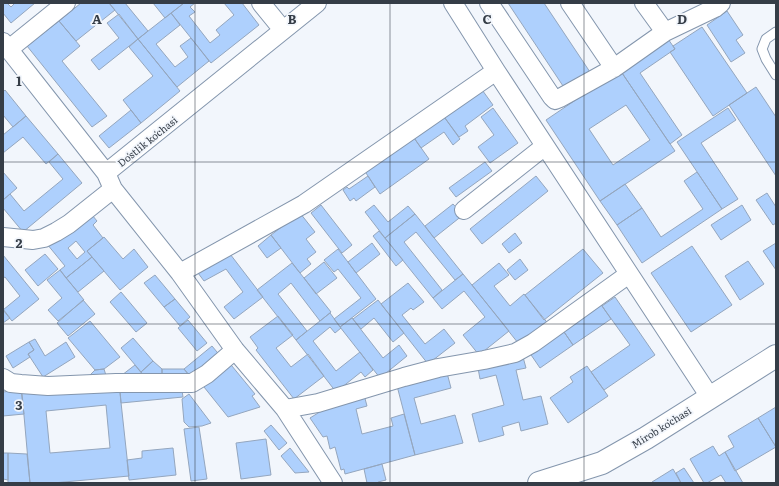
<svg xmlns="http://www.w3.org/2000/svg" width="779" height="486" font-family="Literata,serif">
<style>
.building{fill:#aed0fd;stroke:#94a6be;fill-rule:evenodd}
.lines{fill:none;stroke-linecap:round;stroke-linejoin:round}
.lane-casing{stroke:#8496ad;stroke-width:11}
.street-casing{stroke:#8496ad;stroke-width:20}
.secondary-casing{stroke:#8496ad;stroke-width:24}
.lane{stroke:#fff;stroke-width:9}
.street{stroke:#fff;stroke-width:18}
.secondary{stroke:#fff;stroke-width:22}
.grid{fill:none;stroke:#353d47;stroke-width:1;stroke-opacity:0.55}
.labels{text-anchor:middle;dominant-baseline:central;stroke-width:3.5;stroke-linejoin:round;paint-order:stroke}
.street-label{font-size:10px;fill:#353d47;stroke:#f2f6fc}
.grid-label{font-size:13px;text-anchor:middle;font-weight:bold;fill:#353d47;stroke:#f2f6fc;stroke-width:3.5;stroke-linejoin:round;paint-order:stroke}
</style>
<rect width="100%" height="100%" fill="#f2f6fc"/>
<path class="building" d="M 3,3 L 7,3 L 11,7 L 15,3 L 35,3 L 11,23 L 3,13 Z
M 81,3 L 109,3 L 115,10 L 76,41 L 59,21 Z
M 109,3 L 125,3 L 148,31 L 138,39 Z
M 153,3 L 184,3 L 165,18 Z
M 184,3 L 195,3 L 190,7 L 195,12 L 189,16 L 210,43 L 220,35 L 216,30 L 234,15 L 224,3 L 242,3 L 259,25 L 211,63 L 171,13 Z
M 508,3 L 544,3 L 592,75 L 567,92 Z
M 727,11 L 743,35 L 736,40 L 745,53 L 731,62 L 707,25 Z
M 171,13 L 180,25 L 156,44 L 175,67 L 188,57 L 180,46 L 191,38 L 209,61 L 177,87 L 138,39 Z
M 119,14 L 138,39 L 99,70 L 91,60 L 119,38 L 107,23 Z
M 59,21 L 80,46 L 62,61 L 107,116 L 92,127 L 27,46 Z
M 702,27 L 747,93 L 713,116 L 670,52 L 675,49 L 673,46 Z
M 666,36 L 675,49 L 640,73 L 682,135 L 670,144 L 618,67 Z
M 138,39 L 180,91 L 141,123 L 123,100 L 153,76 L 129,47 Z
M 620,70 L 675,151 L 600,201 L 546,120 ZM 626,105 L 650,140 L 613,165 L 589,129 Z
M 480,87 L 493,105 L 465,126 L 468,131 L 459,137 L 442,114 Z
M 756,87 L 776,117 L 776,176 L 729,105 Z
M 5,90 L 26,116 L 13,127 L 3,115 L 3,92 Z
M 493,108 L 518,143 L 490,163 L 478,147 L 494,135 L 481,117 Z
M 728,108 L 736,120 L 701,143 L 738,199 L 722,209 L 677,142 Z
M 131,110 L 141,123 L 109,148 L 99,136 Z
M 442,114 L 460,139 L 453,145 L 444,132 L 421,148 L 412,135 Z
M 26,116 L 58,154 L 46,164 L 23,137 L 3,153 L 3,135 Z
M 412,135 L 429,159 L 380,194 L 364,170 Z
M 58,154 L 82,183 L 23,232 L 3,208 L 3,200 L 10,194 L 24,211 L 63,179 L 49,162 Z
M 485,162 L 492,171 L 456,197 L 449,188 Z
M 3,172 L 17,188 L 3,200 Z
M 697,172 L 722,209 L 642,263 L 617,225 L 642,208 L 661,237 L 703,209 L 684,181 Z
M 368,176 L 375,187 L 356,201 L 354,198 L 350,201 L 343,190 L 347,187 L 349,189 Z
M 536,176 L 548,191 L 482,244 L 470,229 Z
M 625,184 L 642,208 L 617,225 L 600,201 Z
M 767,193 L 776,207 L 776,223 L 773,225 L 756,200 Z
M 453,204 L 463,215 L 434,238 L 425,226 Z
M 321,205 L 352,245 L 342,253 L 311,213 Z
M 374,205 L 388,222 L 408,206 L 415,214 L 385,238 L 365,212 Z
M 742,205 L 751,220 L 721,240 L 711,225 Z
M 88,210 L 97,221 L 93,225 L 103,238 L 87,251 L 92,257 L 66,278 L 60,270 L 65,266 L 47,244 ZM 76,241 L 85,252 L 77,259 L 68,248 Z
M 300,213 L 315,232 L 306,239 L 316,252 L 307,259 L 311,264 L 300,273 L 271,235 Z
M 415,214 L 463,274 L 455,280 L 416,232 L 404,242 L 442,290 L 433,298 L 385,238 Z
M 379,231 L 403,260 L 396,266 L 373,236 Z
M 515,233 L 522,243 L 509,253 L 502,244 Z
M 271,235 L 281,248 L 267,258 L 258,246 Z
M 104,237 L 123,259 L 134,249 L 148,267 L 120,290 L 87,251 Z
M 372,243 L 380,254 L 356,273 L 348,262 Z
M 776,243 L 776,270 L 763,251 Z
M 692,246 L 732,305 L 691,332 L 651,273 Z
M 338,249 L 376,299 L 340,327 L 334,319 L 361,298 L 338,269 L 334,272 L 324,260 Z
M 583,249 L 603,273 L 544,320 L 525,295 Z
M 227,250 L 263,297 L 234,319 L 224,307 L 243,292 L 226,269 L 204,281 L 195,269 Z
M 45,254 L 58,269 L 38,286 L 25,270 Z
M 3,255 L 39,299 L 12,321 L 3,310 L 20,296 L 5,277 L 3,278 Z
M 92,257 L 104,271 L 78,292 L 66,278 Z
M 520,259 L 528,270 L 515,280 L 507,270 Z
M 748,261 L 764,284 L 740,300 L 725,276 Z
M 324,262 L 337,278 L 316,294 L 304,278 Z
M 292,263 L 331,312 L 320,321 L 291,283 L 278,294 L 307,331 L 296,340 L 257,290 Z
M 499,263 L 509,275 L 494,286 L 510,306 L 524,294 L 550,326 L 522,348 L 472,285 Z
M 60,270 L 84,300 L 58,321 L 48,310 L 62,298 L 47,280 Z
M 463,274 L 509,331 L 479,355 L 463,335 L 485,317 L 464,291 L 442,309 L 433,298 Z
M 155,275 L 175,299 L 164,307 L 144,283 Z
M 408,283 L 424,302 L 413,310 L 411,308 L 402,315 L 425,344 L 444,329 L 455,343 L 428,364 L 381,304 Z
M 121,292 L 147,323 L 136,332 L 110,302 Z
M 615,297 L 655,355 L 604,390 L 591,372 L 630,345 L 602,306 Z
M 175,299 L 190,317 L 180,326 L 164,307 Z
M 83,300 L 95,314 L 68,336 L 57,323 Z
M 378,300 L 404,333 L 393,342 L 374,318 L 361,329 L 353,319 Z
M 600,303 L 611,319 L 573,345 L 562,329 Z
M 3,309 L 10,318 L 3,323 Z
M 330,313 L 341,328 L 335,333 L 330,327 L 313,341 L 336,371 L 360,352 L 373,370 L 365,377 L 361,372 L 336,392 L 296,340 Z
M 278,316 L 293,335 L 276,348 L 291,367 L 308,354 L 324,376 L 294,399 L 256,350 L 258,348 L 250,337 Z
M 352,318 L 383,358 L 399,345 L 407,356 L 380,378 L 340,327 Z
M 188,320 L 207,343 L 197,351 L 178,328 Z
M 90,321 L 120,357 L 104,369 L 95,370 L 68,338 Z
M 560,326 L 573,345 L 540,368 L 527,349 Z
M 133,338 L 153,361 L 141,372 L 121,348 Z
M 35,339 L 45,356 L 66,342 L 75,357 L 43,377 L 28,354 L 34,350 L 29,342 Z
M 29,342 L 34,350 L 28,354 L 30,357 L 13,368 L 6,356 Z
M 212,346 L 222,358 L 194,381 L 184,369 Z
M 523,357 L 526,368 L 516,370 L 523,400 L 541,396 L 548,424 L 521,431 L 519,422 L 502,427 L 504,435 L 479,442 L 472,414 L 504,405 L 496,375 L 480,379 L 478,368 Z
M 227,360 L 255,394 L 252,396 L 260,407 L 228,417 L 200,382 Z
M 153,361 L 162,369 L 162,377 L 145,377 L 141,372 Z
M 135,365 L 143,375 L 122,375 Z
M 587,366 L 608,396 L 568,423 L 550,398 L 573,382 L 570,377 Z
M 104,369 L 108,382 L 89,376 L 95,370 Z
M 162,369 L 184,369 L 194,381 L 162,381 Z
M 446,369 L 451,388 L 414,398 L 421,424 L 455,415 L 463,443 L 415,455 L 396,382 Z
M 119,384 L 129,476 L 53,483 L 30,483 L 22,393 ZM 106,405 L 110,448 L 50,453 L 46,411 Z
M 181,384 L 183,397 L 121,403 L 120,390 Z
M 21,390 L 24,414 L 3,416 L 3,392 Z
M 363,391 L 367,406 L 356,409 L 362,434 L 393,426 L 391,418 L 404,414 L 415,455 L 345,474 L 344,469 L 341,470 L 335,447 L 330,449 L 327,436 L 323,437 L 310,418 L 347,395 Z
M 189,394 L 211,423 L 202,426 L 189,427 L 184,422 L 182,399 Z
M 776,407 L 776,447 L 758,418 Z
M 758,418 L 776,447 L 735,471 L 725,452 L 734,447 L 728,436 Z
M 271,425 L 287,443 L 279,450 L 264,431 Z
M 199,427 L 207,479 L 191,481 L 184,429 Z
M 266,439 L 271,475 L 241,479 L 236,443 Z
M 713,446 L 719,456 L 725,452 L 743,483 L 726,483 L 721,475 L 707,483 L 704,483 L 690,459 Z
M 173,448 L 176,475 L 129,480 L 127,460 L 142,458 L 142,451 Z
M 290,448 L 309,472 L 295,473 L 281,456 Z
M 3,453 L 8,453 L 8,480 L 3,479 Z
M 8,453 L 27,454 L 30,483 L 8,483 Z
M 382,464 L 386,480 L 378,482 L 379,483 L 367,483 L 364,469 Z
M 684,468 L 694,483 L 681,483 L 676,473 Z
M 673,469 L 681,483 L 653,483 L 652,482 Z"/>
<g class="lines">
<g class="lane-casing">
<path id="lane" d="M 776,32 L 766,39 L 762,49 L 766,59 L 776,75"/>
</g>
<g class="street-casing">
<path id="street" d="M 261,3 L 283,30
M 453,3 L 496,71 L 710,397
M 489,3 L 552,97 L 555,100 L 560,98 L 614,68 L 665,32 L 715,8 L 721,3
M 570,3 L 614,68
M 644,3 L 665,32
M 3,42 L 106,173 L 317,3
M 9,49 L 66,3
M 106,173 L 113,189 L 180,273 L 235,350 L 285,409 L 333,483
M 464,210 L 545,146
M 3,237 L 33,240 L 44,238 L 56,232 L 69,224 L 113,189
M 180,273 L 304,204 L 496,71
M 3,378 L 11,383 L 21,384 L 48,386 L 116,383 L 192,383 L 207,374 L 235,350
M 285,409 L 318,403 L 404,377 L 438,368 L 484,360 L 515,353 L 533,343 L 629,274"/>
</g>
<g class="secondary-casing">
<path id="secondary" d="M 539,483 L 602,463 L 646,438 L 776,356"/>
</g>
<use href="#lane" class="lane"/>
<use href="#street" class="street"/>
<use href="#secondary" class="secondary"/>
</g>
<path class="grid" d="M 195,3 L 195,483M 390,3 L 390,483M 584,3 L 584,483M 3,162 L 776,162M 3,324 L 776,324"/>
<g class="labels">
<g class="street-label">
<text transform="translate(147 141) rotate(-39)">Doʻstlik koʻchasi</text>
<text transform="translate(661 427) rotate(-32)">Mirob koʻchasi</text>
</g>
</g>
<g class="grid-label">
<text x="97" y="24">A</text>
<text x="292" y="24">B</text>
<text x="487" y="24">C</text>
<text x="682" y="24">D</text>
<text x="19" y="86">1</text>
<text x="19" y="248">2</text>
<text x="19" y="410">3</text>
</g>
<rect width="779" height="486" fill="none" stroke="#353d47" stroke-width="8"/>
</svg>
